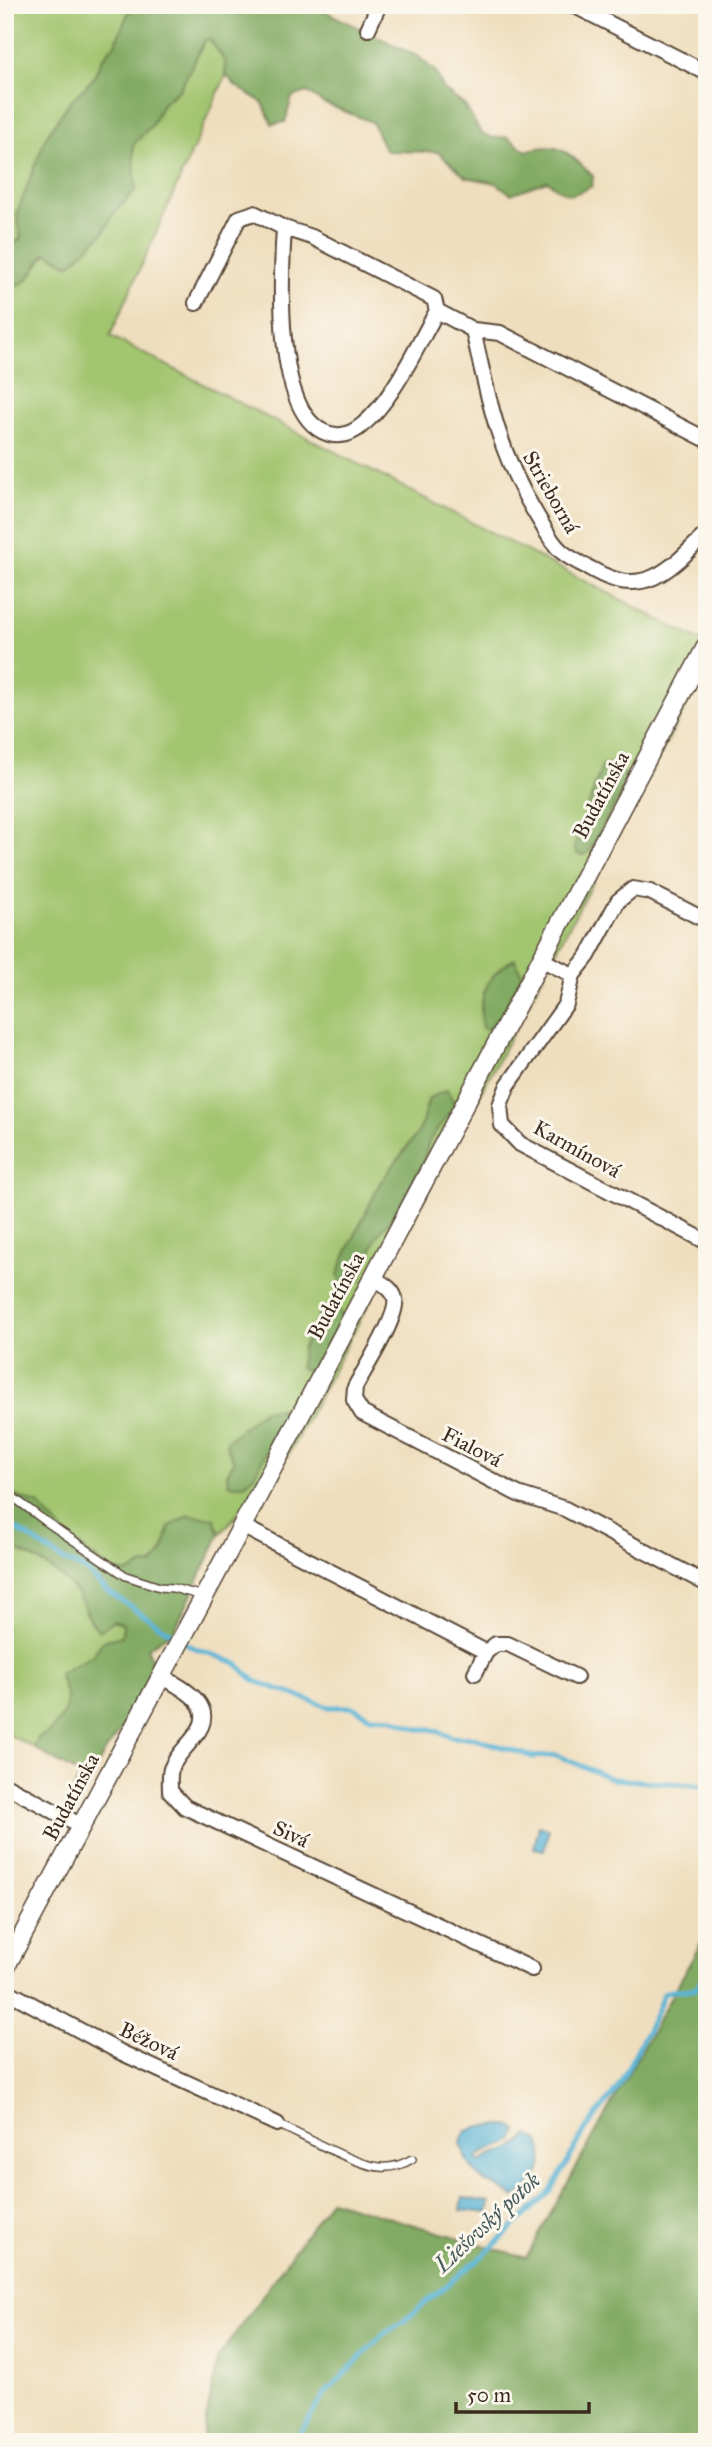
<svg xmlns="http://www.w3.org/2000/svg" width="712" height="2447" font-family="'IM FELL Great Primer',serif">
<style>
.green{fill:#a2c56f;stroke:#6e7846;stroke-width:2;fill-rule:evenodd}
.forest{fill:#81aa62;stroke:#5e6a40;stroke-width:2}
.water{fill:#59b4d6;stroke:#4a6f7a;stroke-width:2}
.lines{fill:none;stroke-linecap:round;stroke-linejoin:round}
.stream{stroke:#59b4d6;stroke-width:5}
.service-casing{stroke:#564536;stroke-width:10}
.minor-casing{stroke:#564536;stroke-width:18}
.tertiary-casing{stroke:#564536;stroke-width:21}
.service{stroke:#fff;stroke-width:7}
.minor{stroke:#fff;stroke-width:14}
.tertiary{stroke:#fff;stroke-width:18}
.labels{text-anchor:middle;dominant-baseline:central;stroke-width:6;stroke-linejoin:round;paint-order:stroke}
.street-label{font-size:21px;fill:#3b2a1e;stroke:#fbf7ec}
.water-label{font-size:23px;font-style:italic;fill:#465a5e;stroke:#fbf7ec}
</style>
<rect width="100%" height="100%" fill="#fbf7ec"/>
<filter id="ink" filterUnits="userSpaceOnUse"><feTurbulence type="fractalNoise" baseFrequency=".0143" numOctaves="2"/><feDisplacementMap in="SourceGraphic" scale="14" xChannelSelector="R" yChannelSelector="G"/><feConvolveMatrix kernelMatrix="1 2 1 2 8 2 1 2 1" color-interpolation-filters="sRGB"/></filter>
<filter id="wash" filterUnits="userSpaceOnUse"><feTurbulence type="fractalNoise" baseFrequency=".00686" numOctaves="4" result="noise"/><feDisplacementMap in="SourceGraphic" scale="28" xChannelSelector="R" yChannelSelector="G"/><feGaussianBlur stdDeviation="1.57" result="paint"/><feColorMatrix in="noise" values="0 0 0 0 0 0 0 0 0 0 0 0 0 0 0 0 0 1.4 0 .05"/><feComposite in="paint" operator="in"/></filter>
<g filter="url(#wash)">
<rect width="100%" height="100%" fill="#efdebe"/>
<path class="green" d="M 5,5 L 132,5 L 115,44 L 102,59 L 93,79 L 68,104 L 17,213 L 21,237 L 18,241 L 5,246 Z
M 210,39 L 225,62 L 226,75 L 110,336 L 707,644 L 707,667 L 287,1457 L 220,1534 L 214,1518 L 169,1527 L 164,1549 L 153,1565 L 144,1565 L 128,1573 L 111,1570 L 15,1496 L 5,1484 L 5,286 L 16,286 L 48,253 L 104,232 L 112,215 L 136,190 L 132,145 L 152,125 L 162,104 L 180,89 L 205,40 ZM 515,960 L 522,975 L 501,1016 ZM 429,1098 L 454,1105 L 429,1141 L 423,1162 L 395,1214 L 377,1236 L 380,1184 L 420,1130 ZM 226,1445 L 253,1477 L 227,1474 L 234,1461 Z
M 5,1546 C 30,1554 60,1571 76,1592 C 82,1600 86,1613 91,1623 L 113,1621 L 123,1624 L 122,1636 L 104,1641 L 93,1655 L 59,1674 C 61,1681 65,1689 67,1697 C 69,1714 53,1731 38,1738 L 34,1748 L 5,1733 Z"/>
<path class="forest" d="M 132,5 L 312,5 L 419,57 L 436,72 L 443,89 L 465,106 L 481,133 L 493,138 L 507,137 L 526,151 C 561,140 569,154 593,176 L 592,186 C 569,199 568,196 547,181 L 511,194 L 496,183 L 466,177 L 438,152 L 386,151 L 372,122 L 323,103 L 307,92 L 292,97 L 285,122 L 272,124 L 263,103 L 236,86 L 226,75 L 225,61 L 210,40 L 205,40 L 180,89 L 162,104 L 152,125 L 133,145 L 136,190 L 112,215 L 104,232 L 70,265 L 47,253 C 31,268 33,288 5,286 L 5,246 L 18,241 L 21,237 L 17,213 L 46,137 L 68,104 L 93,79 L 102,59 L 115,44 Z
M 619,761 L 627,781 L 589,851 L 585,855 L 577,854 L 574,847 L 602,766 Z
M 515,959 L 522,975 L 501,1016 L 488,1029 L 482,1028 C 478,997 486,974 515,959 Z
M 447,1090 L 455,1105 L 429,1141 L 423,1162 L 395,1214 L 377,1236 L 360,1280 L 347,1288 L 342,1287 L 338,1275 L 344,1258 L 380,1183 L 420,1130 L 429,1098 Z
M 336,1303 L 342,1317 L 320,1362 L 307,1370 L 300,1368 L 302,1349 L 322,1309 Z
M 279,1409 L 285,1418 L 253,1477 L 244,1485 L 229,1485 L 227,1474 L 234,1461 L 226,1445 L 228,1440 L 264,1410 Z
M 5,1484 L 15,1496 L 38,1504 L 73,1542 L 111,1570 L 128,1573 L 144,1565 L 153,1565 L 164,1549 L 169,1527 L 188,1515 L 214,1518 L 220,1534 L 174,1631 L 149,1647 L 148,1651 L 156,1667 L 143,1700 L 104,1753 L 76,1809 L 66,1807 L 80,1775 L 34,1748 L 38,1738 C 53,1731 69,1714 67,1697 C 65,1689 61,1681 59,1674 L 93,1655 L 103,1641 L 122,1636 L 123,1624 L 113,1621 L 99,1631 C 87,1619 85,1604 76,1592 C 60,1571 30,1554 5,1546 Z
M 707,1932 L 707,2442 L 202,2442 L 218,2358 L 330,2200 L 526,2258 Z"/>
<path class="water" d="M 539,1826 L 549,1828 L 544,1850 L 534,1848 Z
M 509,2125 L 517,2130 L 514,2140 C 501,2148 488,2147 477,2158 L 480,2162 C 500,2148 511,2156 529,2135 L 538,2140 C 551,2163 535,2186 514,2197 L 497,2186 L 483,2181 L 474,2171 L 466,2159 L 461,2143 L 463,2136 L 467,2131 L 480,2126 Z
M 463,2198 L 490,2202 L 488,2213 L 461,2210 Z"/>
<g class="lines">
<path class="stream" d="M 5,1526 L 18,1530 L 61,1559 L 85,1570 L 107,1591 L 192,1647 L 236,1663 L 255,1681 L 329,1707 L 353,1707 L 371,1717 L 391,1718 L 418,1729 L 431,1729 L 452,1737 L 473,1738 L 534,1757 L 556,1755 L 612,1779 L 707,1786
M 279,2442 L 283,2438 L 298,2437 L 324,2395 L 383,2334 L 404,2321 L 487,2252 L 551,2191 L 586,2129 L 617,2089 L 653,2019 L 664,1993 C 675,1989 685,1991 696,1988 L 707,1972"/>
</g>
</g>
<g filter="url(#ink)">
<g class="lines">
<g class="service-casing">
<path id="service" d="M 5,1491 L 45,1521 L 126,1576 L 160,1587 L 173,1588 L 203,1596
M 277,2124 C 302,2135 355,2165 380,2167 C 392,2168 402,2165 412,2159"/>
</g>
<g class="minor-casing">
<path id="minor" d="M 573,5 L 707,73
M 368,29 L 379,5
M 196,303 L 239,218 L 254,213 L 284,228 L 312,237 L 434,299 L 437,311 C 417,346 392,402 361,426 C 349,436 335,438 322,431 C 274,406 281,274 284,228
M 437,311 L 473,330 L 500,333 L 707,440
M 473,330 C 488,398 499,454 537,516 C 544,527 550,541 561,551 C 570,559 582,564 593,570 C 613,581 631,587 654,577 C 674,568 691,548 707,533
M 707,921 L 650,892 L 633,889 L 618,901 L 588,956 L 573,975 L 566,1004 L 508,1085 L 500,1105 L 502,1125 L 520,1144 L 707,1242
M 540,959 L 573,975
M 372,1277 C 381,1283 393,1288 395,1299 C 399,1316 364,1370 355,1387 L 354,1400 L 362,1413 L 518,1494 L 565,1509 L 707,1584
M 242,1526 L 486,1652 L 496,1644 L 508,1644 L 576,1677
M 475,1673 L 486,1652
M 161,1676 C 185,1689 220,1707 194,1737 C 186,1748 176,1756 171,1769 C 169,1776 170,1784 170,1791 L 185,1807 L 532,1969
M 5,1785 L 82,1826
M 5,1990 L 120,2052 L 277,2124"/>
</g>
<g class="tertiary-casing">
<path id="tertiary" d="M 5,1968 L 242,1526 L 707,645"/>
</g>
<use href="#service" class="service"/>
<use href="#minor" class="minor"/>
<use href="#tertiary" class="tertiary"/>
</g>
</g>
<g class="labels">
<g class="street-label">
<text transform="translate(551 492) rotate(60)">Strieborná</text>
<text transform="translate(601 795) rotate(-62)">Budatínska</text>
<text transform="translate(577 1149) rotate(29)">Karmínová</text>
<text transform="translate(336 1296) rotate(-62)">Budatínska</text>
<text transform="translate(472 1447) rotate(27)">Fialová</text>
<text transform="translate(71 1797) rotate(-62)">Budatínska</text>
<text transform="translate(291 1834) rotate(25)">Sivá</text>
<text transform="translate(149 2041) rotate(25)">Béžová</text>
</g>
<g class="water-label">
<text transform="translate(487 2222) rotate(-43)">Liešovský potok</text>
</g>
</g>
<rect width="712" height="2447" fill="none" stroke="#fbf7ec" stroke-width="28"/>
<path d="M456 2402v10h133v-10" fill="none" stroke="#3b2a1e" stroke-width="3.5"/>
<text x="467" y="2402" font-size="21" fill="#3b2a1e" stroke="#fbf7ec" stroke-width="5" paint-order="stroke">50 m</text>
</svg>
